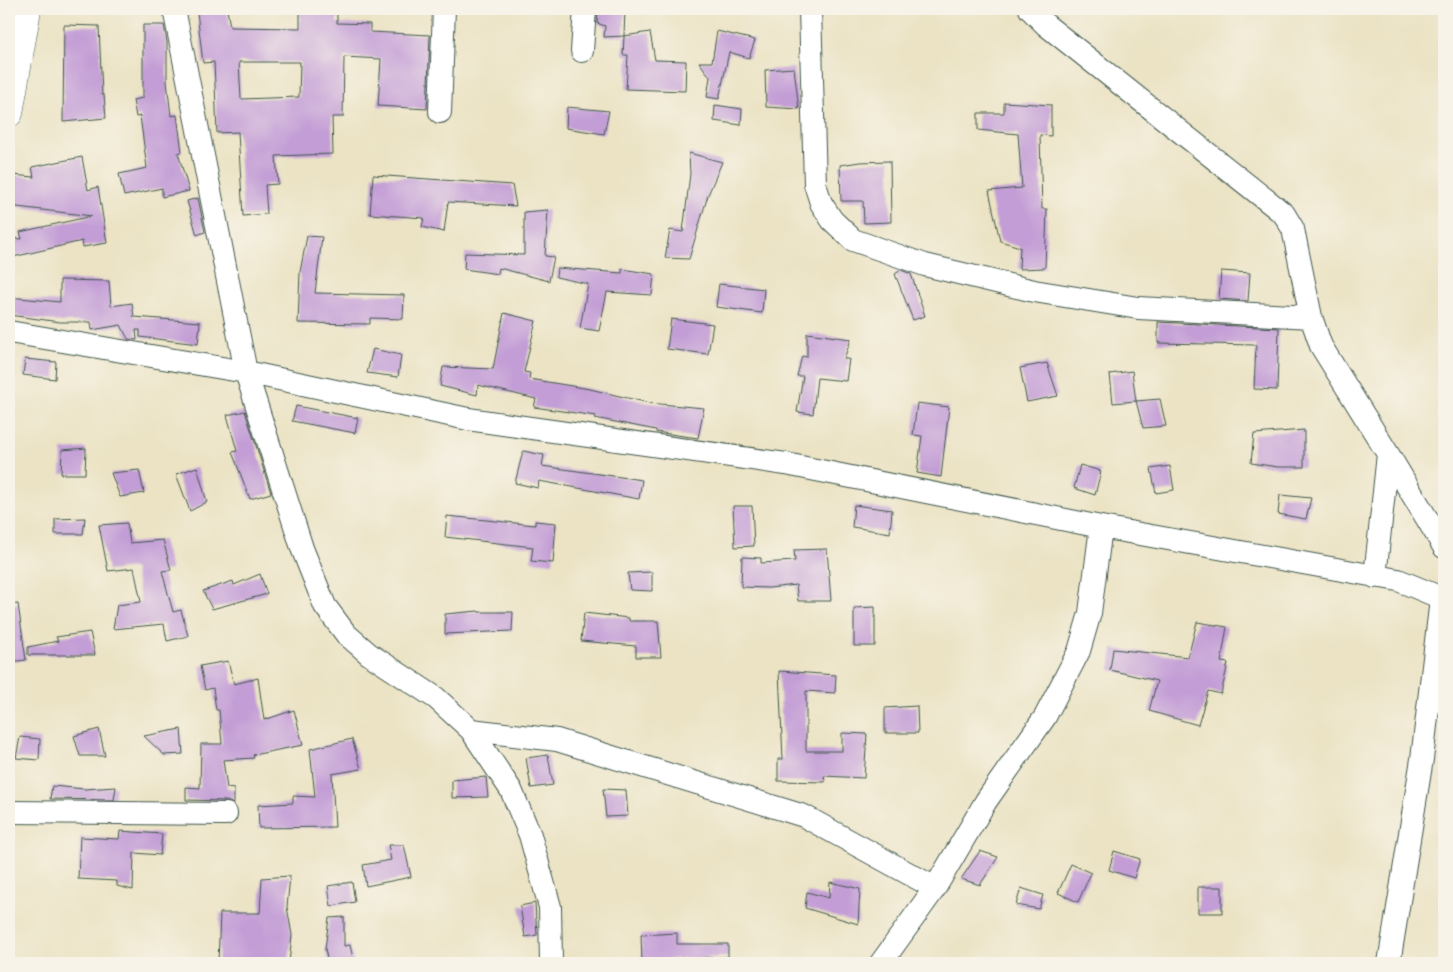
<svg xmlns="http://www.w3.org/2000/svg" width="1453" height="972" font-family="'Patrick Hand',sans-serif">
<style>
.building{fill:#c39dd6;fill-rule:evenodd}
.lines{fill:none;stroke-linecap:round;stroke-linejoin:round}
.street-casing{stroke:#3e564a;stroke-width:24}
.secondary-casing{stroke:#3e564a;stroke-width:29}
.street{stroke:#fff;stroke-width:22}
.secondary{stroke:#fff;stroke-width:28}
</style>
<rect width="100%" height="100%" fill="#f7f3e8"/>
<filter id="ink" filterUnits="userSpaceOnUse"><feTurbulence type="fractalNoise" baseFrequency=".02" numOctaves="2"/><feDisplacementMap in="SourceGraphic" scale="10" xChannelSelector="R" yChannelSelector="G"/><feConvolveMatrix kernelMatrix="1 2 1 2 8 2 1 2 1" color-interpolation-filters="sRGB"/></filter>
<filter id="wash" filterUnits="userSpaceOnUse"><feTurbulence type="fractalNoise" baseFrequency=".0096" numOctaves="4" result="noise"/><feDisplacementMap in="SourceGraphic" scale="20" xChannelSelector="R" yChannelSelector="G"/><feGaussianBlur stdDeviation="1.12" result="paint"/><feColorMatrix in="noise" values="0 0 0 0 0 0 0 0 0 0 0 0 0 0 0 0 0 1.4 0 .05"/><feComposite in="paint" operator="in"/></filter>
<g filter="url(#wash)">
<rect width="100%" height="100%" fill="#ebe3c4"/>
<g id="blocks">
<path class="building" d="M 227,9 L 230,27 L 300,28 L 300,9 L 337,9 L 337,23 L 370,24 L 370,32 L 430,35 L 427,109 L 378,106 L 381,59 L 344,57 L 343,117 L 332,117 L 333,154 L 276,156 L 278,184 L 265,185 L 267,214 L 243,216 L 238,132 L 217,133 L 214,62 L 203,63 L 197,12 ZM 239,62 L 300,62 L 299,97 L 241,99 Z
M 598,9 L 625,9 L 624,36 L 604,37 L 605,26 L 597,23 Z
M 64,25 L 99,26 L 102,95 L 104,95 L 106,118 L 63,122 Z
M 143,25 L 164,25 L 167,42 L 167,82 L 171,116 L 177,115 L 182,152 L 178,153 L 189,191 L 162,197 L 162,188 L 124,196 L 119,174 L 147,168 L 140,116 L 136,117 L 133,100 L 143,98 Z
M 717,31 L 755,40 L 749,58 L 729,52 L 719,99 L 707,97 L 710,77 L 699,62 L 712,62 Z
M 650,32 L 655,60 L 686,61 L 685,91 L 626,89 L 628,55 L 623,55 L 624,36 Z
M 794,68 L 799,109 L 766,107 L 765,70 Z
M 1004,102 L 1051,105 L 1051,136 L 1040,135 L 1042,209 L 1047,209 L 1045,268 L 1019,269 L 1020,247 L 1000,241 L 989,191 L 1022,188 L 1018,134 L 978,130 L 978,113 L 1004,113 Z
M 715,105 L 742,109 L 741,125 L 714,121 Z
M 567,107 L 609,111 L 604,134 L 566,128 Z
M 689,153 L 722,162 L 708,195 L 689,259 L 665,258 L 670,230 L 683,232 L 690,174 Z
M 82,157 L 88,190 L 98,187 L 107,243 L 83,247 L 82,241 L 9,258 L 9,238 L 22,239 L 20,232 L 92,216 L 9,206 L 12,175 L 34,177 L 32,167 Z
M 890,161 L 891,222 L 864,223 L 863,201 L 841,201 L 840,165 L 860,162 Z
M 373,175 L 512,185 L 516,206 L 448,202 L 444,232 L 422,227 L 424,218 L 370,214 Z
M 198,198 L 205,232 L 197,235 L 187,201 Z
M 548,210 L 545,256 L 554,257 L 549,281 L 499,268 L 498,274 L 464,269 L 465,253 L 524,255 L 524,212 Z
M 307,236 L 322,237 L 315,293 L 404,295 L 403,319 L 370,318 L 370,324 L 298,323 L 300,272 Z
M 557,268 L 622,273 L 622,269 L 654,274 L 652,295 L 607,292 L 599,331 L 580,328 L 588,284 L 556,277 Z
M 901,270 L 911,274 L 925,316 L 913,320 L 895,274 Z
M 1221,271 L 1250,273 L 1248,301 L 1219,299 Z
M 60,280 L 109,281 L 111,306 L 132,303 L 134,317 L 200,322 L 198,344 L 140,337 L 140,330 L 136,330 L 137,340 L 128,339 L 121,325 L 92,330 L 91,322 L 60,322 L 9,315 L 9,297 L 60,302 Z
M 719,284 L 764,289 L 762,313 L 716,307 Z
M 504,313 L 536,321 L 524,372 L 530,373 L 529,379 L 590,389 L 649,403 L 704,408 L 698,438 L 656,432 L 656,430 L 595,418 L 596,416 L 534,407 L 536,399 L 478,385 L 477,395 L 440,386 L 443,367 L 493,369 Z
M 671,319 L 713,324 L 708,354 L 667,349 Z
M 1158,322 L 1279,328 L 1277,390 L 1254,389 L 1256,345 L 1158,343 Z
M 807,333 L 851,339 L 844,359 L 849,359 L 846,381 L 817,378 L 813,414 L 797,412 L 803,376 L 797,376 L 802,356 L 807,357 Z
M 373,349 L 401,355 L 398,377 L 367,373 Z
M 25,359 L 56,362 L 55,379 L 23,375 Z
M 1047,363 L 1058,396 L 1027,402 L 1020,368 Z
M 1132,371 L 1136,401 L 1113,403 L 1110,374 Z
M 1160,399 L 1166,426 L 1143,428 L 1136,401 Z
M 917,403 L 949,407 L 941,477 L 917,473 L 922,436 L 913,435 Z
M 296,406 L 358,418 L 355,433 L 292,421 Z
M 245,411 L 271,493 L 250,499 L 232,452 L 237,451 L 227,415 Z
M 1304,430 L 1304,467 L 1278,467 L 1251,463 L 1254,434 Z
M 86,448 L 85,474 L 61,474 L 62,450 Z
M 523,451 L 544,455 L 542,466 L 642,480 L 639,499 L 539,481 L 538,488 L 515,483 Z
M 1080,465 L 1101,471 L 1095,495 L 1074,488 Z
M 1170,466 L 1174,490 L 1156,493 L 1151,469 Z
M 197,467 L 207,502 L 190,511 L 176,474 Z
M 139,470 L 144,493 L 120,497 L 111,473 Z
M 1280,495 L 1311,498 L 1306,519 L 1278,514 Z
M 854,505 L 892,510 L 890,533 L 852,527 Z
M 733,506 L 752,506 L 754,546 L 735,547 Z
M 447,516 L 535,525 L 535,521 L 556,523 L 553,563 L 531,561 L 533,547 L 445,537 Z
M 85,518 L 83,534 L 55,534 L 55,519 Z
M 127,523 L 130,543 L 163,540 L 171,570 L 162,571 L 173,612 L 181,610 L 188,636 L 167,641 L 164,624 L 113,629 L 117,605 L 141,602 L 134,568 L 108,571 L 99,525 Z
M 827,549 L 831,601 L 798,601 L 796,585 L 769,588 L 741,587 L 742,557 L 761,558 L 761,563 L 795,561 L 794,550 Z
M 652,572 L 652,591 L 630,590 L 628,573 Z
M 260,574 L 267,594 L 212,609 L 203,591 L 233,581 L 234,585 Z
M 18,604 L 26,660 L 9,662 L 9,605 Z
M 875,607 L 875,646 L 854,646 L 854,608 Z
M 478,611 L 479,612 L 513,612 L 512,631 L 445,634 L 445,614 Z
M 584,613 L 629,618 L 629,621 L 658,621 L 661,657 L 636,657 L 636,646 L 581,641 Z
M 1197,622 L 1227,627 L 1221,662 L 1228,663 L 1221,694 L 1208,691 L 1198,725 L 1149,711 L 1157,681 L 1110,670 L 1113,649 L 1188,657 Z
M 90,632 L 95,655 L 28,655 L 28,647 L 58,641 L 56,637 Z
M 228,661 L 234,684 L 258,678 L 264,720 L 294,710 L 303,745 L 253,755 L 254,758 L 223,760 L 227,788 L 234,789 L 234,804 L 226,801 L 186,800 L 186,787 L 200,788 L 201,744 L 222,744 L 219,710 L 216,710 L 213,688 L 205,690 L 200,666 Z
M 779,671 L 836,675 L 835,693 L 806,691 L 806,751 L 842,751 L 842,733 L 867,734 L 864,778 L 824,776 L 825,782 L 778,781 L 778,759 L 783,759 Z
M 917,706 L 918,733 L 885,733 L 885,708 Z
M 99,729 L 105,756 L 80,756 L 74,736 Z
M 181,729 L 183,754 L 164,755 L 144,736 Z
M 20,737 L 40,739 L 39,760 L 16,758 Z
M 352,739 L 361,769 L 332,774 L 335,827 L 259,828 L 258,805 L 293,803 L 293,796 L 315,797 L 310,749 Z
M 548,755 L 553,785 L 531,788 L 526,758 Z
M 486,777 L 488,797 L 452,798 L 452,780 Z
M 52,786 L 85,789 L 116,787 L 114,800 L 50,799 Z
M 603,789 L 626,790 L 628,816 L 606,817 Z
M 120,831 L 162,834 L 160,855 L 134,853 L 133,890 L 117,886 L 117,881 L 78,879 L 80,837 L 119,839 Z
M 388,845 L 404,845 L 411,877 L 366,886 L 363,865 L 391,860 Z
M 980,851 L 998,857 L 980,885 L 961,879 Z
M 1114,851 L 1140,859 L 1134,878 L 1109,870 Z
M 1071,864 L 1091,873 L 1078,902 L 1058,893 Z
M 290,876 L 287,907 L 292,935 L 289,963 L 218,963 L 220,913 L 260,913 L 262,878 Z
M 352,882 L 355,902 L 331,906 L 328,886 Z
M 830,882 L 860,889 L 858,924 L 805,908 L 807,892 L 829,898 Z
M 1198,887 L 1222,887 L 1222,913 L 1198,913 Z
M 1021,888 L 1043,895 L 1039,909 L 1016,905 Z
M 535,903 L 537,935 L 525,937 L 520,906 Z
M 344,917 L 344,946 L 350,945 L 354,963 L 328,963 L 325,949 L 329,918 Z
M 677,933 L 677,944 L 728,944 L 728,957 L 704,958 L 704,963 L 689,963 L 689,958 L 642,961 L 641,935 Z"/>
</g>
</g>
<g filter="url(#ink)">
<use href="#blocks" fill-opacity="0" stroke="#3e564a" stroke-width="1"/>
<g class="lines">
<g class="street-casing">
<path id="street" d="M 174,9 L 246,372 L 302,548 L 325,606 L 346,634 L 369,654 L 436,698 L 471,730 L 511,790 L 530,835 L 550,907 L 551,963
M 810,9 L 815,184 L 821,203 L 832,220 L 853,240 L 925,265 L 1034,291 L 1138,308 L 1311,317
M 1030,9 L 1046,25 L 1284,214 L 1293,229 L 1311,317 L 1321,346 L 1388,454 L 1375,577
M 582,51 L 585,9
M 440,112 L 444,9
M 9,332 L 246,372 L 468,419 L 786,464 L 1101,527 L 1398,580 L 1444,599
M 1388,454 L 1444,547
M 471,730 L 557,740 L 804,816 L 935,888
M 9,812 L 226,814
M 881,963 L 935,888 L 986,801 L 1045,717 L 1079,651 L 1090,613 L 1101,527
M 1389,963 L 1422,759 L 1441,599"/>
</g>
<g class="secondary-casing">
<path id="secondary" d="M 9,113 L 27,9"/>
</g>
<use href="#street" class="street"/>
<use href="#secondary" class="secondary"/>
</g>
</g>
<rect width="1453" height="972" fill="none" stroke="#f7f3e8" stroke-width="30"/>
</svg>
